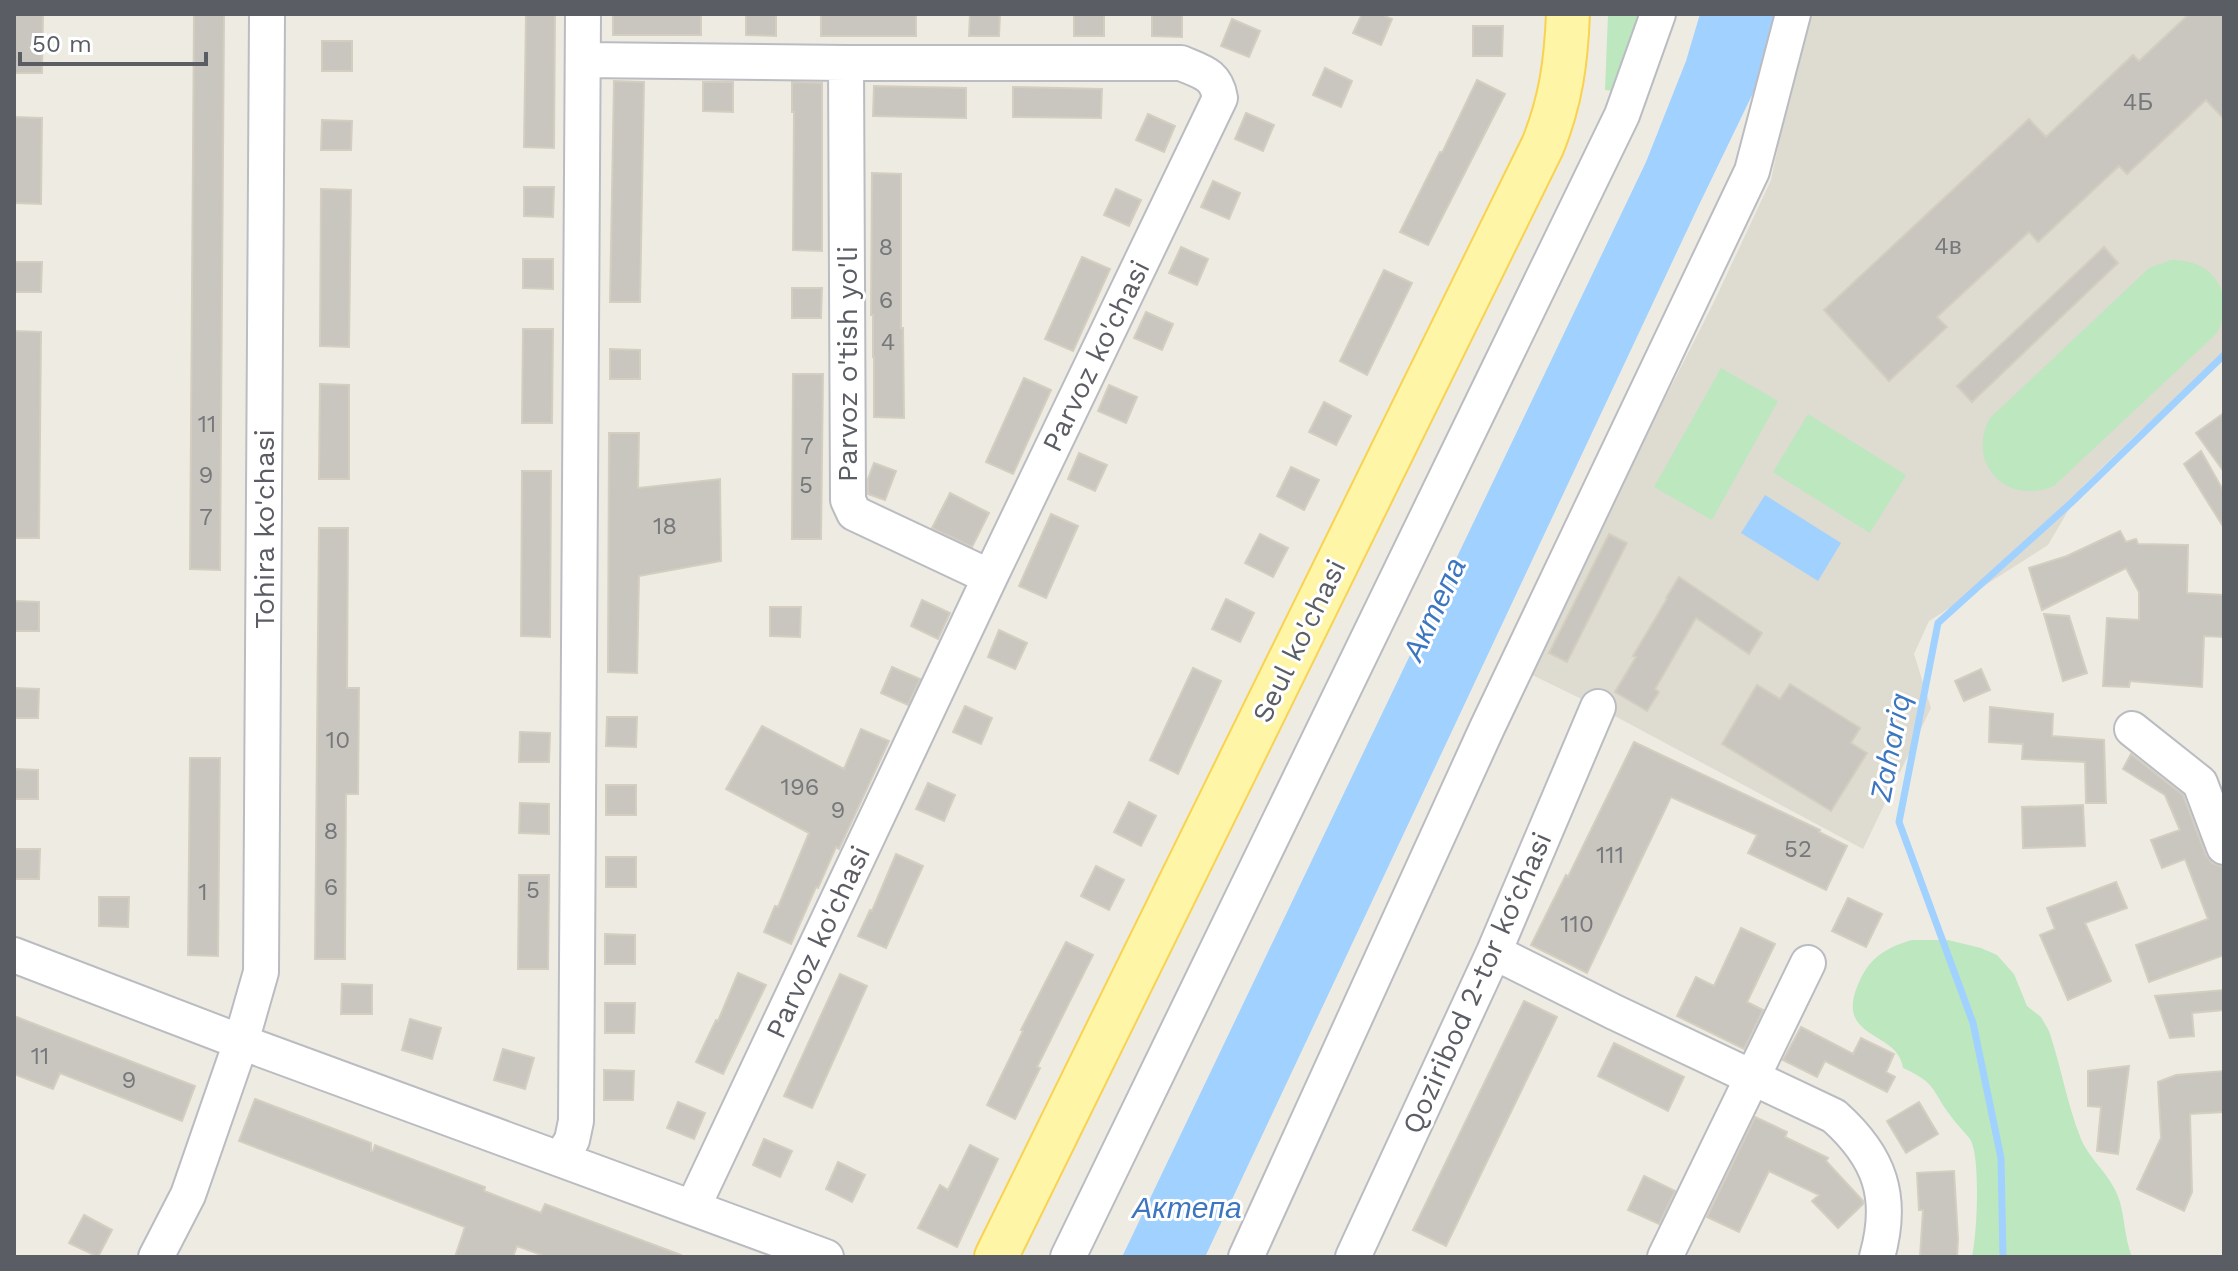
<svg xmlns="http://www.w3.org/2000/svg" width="2238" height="1271" font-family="'Work Sans',sans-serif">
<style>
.education{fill:#dedbd1}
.green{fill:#bde7bf}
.water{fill:#a1d1ff}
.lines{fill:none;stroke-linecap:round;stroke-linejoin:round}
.stream{stroke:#a1d1ff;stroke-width:7}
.building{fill:#c9c6bf;stroke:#d3cec0;stroke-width:2}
.minor-casing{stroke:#babcc2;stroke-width:38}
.major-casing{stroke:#f8d251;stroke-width:46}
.minor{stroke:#fff;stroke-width:34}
.major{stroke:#fff5a6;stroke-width:42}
.labels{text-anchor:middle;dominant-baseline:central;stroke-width:6;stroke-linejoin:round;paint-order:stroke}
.number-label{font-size:24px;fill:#76787b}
.street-label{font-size:28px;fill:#5a5e64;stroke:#fff}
.water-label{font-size:30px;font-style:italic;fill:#3c75c0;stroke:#fff}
</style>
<rect width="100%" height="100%" fill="#eeece2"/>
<path class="education" d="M 1806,14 L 2224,14 L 2224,357 L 2139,432 L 2082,487 L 2048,545 L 1929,621 L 1914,654 L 1931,708 L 1863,849 L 1598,707 L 1526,672 L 1713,304 L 1771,180 Z"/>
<path class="green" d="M 1608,14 L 1645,14 L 1613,91 L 1605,90 Z
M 2171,260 C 2214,259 2236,294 2217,333 L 2054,486 C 2007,506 1965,464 1990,418 L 2149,268 Z
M 1721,368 L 1778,401 L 1712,520 L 1654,487 Z
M 1808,414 L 1906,475 L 1870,533 L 1773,472 Z
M 1912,940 L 1948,940 L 1981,948 L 1997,955 L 2014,974 L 2027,1006 L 2041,1017 L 2049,1031 C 2061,1066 2067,1104 2081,1139 C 2091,1162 2112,1175 2120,1202 C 2125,1221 2125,1239 2132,1257 L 1972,1257 C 1977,1235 1981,1157 1970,1139 C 1964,1131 1956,1124 1950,1115 C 1930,1088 1937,1084 1903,1068 C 1898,1029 1831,1041 1860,980 C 1871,956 1888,947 1912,940 Z"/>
<path class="water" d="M 1700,14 L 1775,14 L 1755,89 L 1698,207 L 1205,1257 L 1122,1257 L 1646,162 L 1686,61 Z
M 1765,495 L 1841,543 L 1818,581 L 1741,533 Z"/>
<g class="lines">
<path class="stream" d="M 2003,1257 L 2001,1158 L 1973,1023 L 1899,822 L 1938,623 L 2071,503 L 2224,355"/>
</g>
<path class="building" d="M 14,14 L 43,14 L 42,73 L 14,73 Z
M 194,14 L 224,14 L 220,570 L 190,569 Z
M 526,14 L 555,14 L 554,148 L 524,147 Z
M 613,14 L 701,14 L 701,35 L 613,35 Z
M 746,14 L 776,14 L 776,36 L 746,35 Z
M 821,14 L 916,14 L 916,36 L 821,36 Z
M 970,14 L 1000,14 L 999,36 L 969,36 Z
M 1074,14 L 1104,14 L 1104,36 L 1074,36 Z
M 1152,14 L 1182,14 L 1182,37 L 1152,36 Z
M 1362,14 L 1380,14 L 1392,19 L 1381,45 L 1353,33 Z
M 2189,14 L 2224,14 L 2224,119 L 2206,100 L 2127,174 L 2119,166 L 2038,242 L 2029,232 L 1937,317 L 1947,327 L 1889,381 L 1824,310 L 2029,119 L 2046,137 L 2133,55 L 2139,61 Z
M 1232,19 L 1260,31 L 1249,57 L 1221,46 Z
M 1473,26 L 1503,26 L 1502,56 L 1473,56 Z
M 322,41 L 352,41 L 352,71 L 322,71 Z
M 1325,68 L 1352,81 L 1341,107 L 1313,95 Z
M 1477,80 L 1505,94 L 1428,245 L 1400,232 L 1440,152 L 1442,153 Z
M 614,81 L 644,82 L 640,302 L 610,302 Z
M 703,82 L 733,82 L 733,112 L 703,111 Z
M 792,82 L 822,83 L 822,251 L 793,250 L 794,112 L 792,112 Z
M 874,86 L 966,88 L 966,118 L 873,116 Z
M 1013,87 L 1102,89 L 1101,118 L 1013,117 Z
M 1246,113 L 1274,125 L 1263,151 L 1235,139 Z
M 1148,114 L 1175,126 L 1164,152 L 1136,140 Z
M 14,117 L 42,118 L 41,204 L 14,203 Z
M 322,120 L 352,121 L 351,150 L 321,150 Z
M 872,173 L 901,174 L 901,328 L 903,328 L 904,418 L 874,417 L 874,357 L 873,357 L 873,315 L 871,315 Z
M 1213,181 L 1240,193 L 1229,219 L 1201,207 Z
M 524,187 L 554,187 L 553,217 L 524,216 Z
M 321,189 L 351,190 L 349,347 L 320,346 Z
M 1116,189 L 1141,200 L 1129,226 L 1104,215 Z
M 1181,247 L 1208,259 L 1197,285 L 1169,273 Z
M 2104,247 L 2118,263 L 1972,402 L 1957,386 Z
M 1082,257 L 1110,269 L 1073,351 L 1045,339 Z
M 523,259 L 553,259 L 553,289 L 523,288 Z
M 14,262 L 42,262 L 41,292 L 14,292 Z
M 1384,270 L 1412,283 L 1367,375 L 1340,361 Z
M 792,288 L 822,288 L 821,318 L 792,318 Z
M 1146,312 L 1173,324 L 1162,350 L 1134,338 Z
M 523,329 L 553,329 L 552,423 L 522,423 Z
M 14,331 L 41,332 L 39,538 L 14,538 Z
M 610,349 L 640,350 L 640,379 L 610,379 Z
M 793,374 L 823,374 L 821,539 L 792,539 Z
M 1024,378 L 1051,390 L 1013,474 L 986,462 Z
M 320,384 L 349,385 L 349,479 L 319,479 Z
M 1109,385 L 1137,397 L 1126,423 L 1098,411 Z
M 1324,402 L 1351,416 L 1336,445 L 1309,432 Z
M 2224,413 L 2224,472 L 2196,433 Z
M 609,433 L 639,433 L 638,488 L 720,479 L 721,561 L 639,576 L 637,673 L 608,672 Z
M 2201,451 L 2224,492 L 2224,528 L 2184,464 Z
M 1079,453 L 1107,465 L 1095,491 L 1068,479 Z
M 874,463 L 896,471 L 885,500 L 868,494 L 868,479 Z
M 1291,467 L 1319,480 L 1304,510 L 1277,496 Z
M 522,471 L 551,471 L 550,637 L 521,636 Z
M 950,493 L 989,513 L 972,547 L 932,528 Z
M 1051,514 L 1078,526 L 1046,598 L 1019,586 Z
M 319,528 L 348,528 L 347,688 L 359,688 L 358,794 L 346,794 L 345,959 L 315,959 Z
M 2120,531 L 2126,542 L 2136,539 L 2138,544 L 2188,545 L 2187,593 L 2224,595 L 2224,637 L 2204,636 L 2202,687 L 2130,681 L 2129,687 L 2103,686 L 2107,618 L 2139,620 L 2139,592 L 2126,568 L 2042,610 L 2029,568 L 2067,556 Z
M 1260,534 L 1288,548 L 1273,577 L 1245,563 Z
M 1609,534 L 1627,543 L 1567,662 L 1549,653 Z
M 1679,577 L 1762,633 L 1749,654 L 1696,618 L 1655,689 L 1659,692 L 1647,711 L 1615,692 L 1636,657 L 1633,656 L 1667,599 L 1666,598 Z
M 1226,599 L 1254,613 L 1240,642 L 1212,629 Z
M 922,600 L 950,613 L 938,639 L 911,626 Z
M 14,601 L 39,602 L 39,631 L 14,631 Z
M 770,607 L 801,607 L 800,637 L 770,636 Z
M 2044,614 L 2069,616 L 2087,673 L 2063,681 Z
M 999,630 L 1027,643 L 1015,669 L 988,657 Z
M 892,667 L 920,679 L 908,705 L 881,693 Z
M 1193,668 L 1221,681 L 1178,774 L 1150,760 Z
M 1981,669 L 1990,690 L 1964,701 L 1955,681 Z
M 1790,684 L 1860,728 L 1851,743 L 1867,753 L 1831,811 L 1722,744 L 1757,685 L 1780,699 Z
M 14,688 L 39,689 L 38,718 L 14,718 Z
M 965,706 L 992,718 L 981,744 L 953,732 Z
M 1990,707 L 2053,714 L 2052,736 L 2104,740 L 2106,803 L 2086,803 L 2085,762 L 2022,759 L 2023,744 L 1989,742 Z
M 607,717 L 637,717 L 636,747 L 606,746 Z
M 762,726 L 844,769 L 861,729 L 889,741 L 839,849 L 836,847 L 818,888 L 816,887 L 791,944 L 764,932 L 775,906 L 778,907 L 809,833 L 726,789 Z
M 520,732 L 550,733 L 549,762 L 519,762 Z
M 1634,742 L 1820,830 L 1819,832 L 1847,846 L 1826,890 L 1748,853 L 1757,835 L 1671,797 L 1587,973 L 1531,945 L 1566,875 L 1568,877 Z
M 2131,754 L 2183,795 L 2206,855 L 2212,863 L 2224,867 L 2224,955 L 2149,982 L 2136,945 L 2208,919 L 2185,859 L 2162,868 L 2151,840 L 2180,830 L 2165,795 L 2123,769 Z
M 190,758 L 220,758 L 218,956 L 188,955 Z
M 14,769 L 38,770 L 38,799 L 14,799 Z
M 928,783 L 955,795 L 944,821 L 916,809 Z
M 606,785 L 636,785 L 636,815 L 606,815 Z
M 1129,802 L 1156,816 L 1141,846 L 1114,832 Z
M 520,803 L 549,804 L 549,834 L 519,833 Z
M 2083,805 L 2085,846 L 2023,848 L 2022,807 Z
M 14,849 L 40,849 L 39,879 L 14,879 Z
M 896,854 L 923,866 L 886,948 L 858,936 L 870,910 L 872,911 Z
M 606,857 L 636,857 L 636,887 L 606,887 Z
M 1096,866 L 1124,880 L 1109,910 L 1081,896 Z
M 519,875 L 549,875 L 548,969 L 518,969 Z
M 2116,882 L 2127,908 L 2085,923 L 2111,981 L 2068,1000 L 2040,935 L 2055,929 L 2047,908 Z
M 99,897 L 129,897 L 128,927 L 99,926 Z
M 1848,898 L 1882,914 L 1866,947 L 1832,931 Z
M 1741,928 L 1775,944 L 1747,1002 L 1763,1010 L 1744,1049 L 1677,1016 L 1696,977 L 1714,986 Z
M 605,934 L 635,935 L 635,964 L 605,964 Z
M 1066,942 L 1093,955 L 1037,1067 L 1040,1068 L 1015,1119 L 987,1105 L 1023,1031 L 1021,1030 Z
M 738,973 L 766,985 L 723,1074 L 696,1062 L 716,1020 L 718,1021 Z
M 840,974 L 867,986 L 812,1108 L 784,1096 Z
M 342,984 L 372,985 L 372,1014 L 341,1014 Z
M 2224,990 L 2224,1010 L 2192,1013 L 2194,1036 L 2170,1038 L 2155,996 Z
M 1524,1001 L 1557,1017 L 1446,1246 L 1413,1230 Z
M 605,1003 L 635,1003 L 634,1033 L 605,1033 Z
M 14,1016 L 195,1086 L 182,1121 L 60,1073 L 53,1089 L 14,1074 Z
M 410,1019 L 441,1028 L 432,1059 L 402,1050 Z
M 1801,1027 L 1853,1054 L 1861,1038 L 1894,1054 L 1886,1072 L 1895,1077 L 1887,1092 L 1825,1061 L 1817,1077 L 1783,1060 Z
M 1614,1043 L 1684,1077 L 1668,1111 L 1598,1076 Z
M 503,1049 L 534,1058 L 525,1089 L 494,1080 Z
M 2129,1066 L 2118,1154 L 2097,1151 L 2101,1107 L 2088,1106 L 2088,1071 Z
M 604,1070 L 634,1071 L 633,1100 L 604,1100 Z
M 2224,1071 L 2224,1112 L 2190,1114 L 2192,1192 L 2184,1211 L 2137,1189 L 2161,1138 L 2158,1082 L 2176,1075 Z
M 255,1099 L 371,1143 L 371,1151 L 373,1151 L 375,1145 L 485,1187 L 484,1191 L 541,1213 L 545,1204 L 681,1255 L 681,1257 L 547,1257 L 517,1246 L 513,1257 L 455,1257 L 465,1227 L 239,1141 Z
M 678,1102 L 705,1113 L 694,1139 L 667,1128 Z
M 1919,1102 L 1938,1134 L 1906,1153 L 1887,1121 Z
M 1755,1117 L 1787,1132 L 1785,1137 L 1828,1158 L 1826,1161 L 1863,1201 L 1863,1204 L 1838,1228 L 1812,1201 L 1819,1195 L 1769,1171 L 1739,1232 L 1707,1217 Z
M 764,1139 L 792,1151 L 780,1177 L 753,1165 Z
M 970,1145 L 998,1159 L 957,1247 L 918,1228 L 940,1185 L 948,1190 Z
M 838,1162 L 865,1175 L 852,1202 L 826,1189 Z
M 1954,1171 L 1958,1239 L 1957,1257 L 1920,1257 L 1923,1210 L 1919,1210 L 1917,1173 Z
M 1644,1176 L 1675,1191 L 1659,1224 L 1628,1210 Z
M 84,1215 L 112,1230 L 98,1257 L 69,1243 Z"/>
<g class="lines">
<g class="minor-casing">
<path id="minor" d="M 584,60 L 846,63 L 1181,63 C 1202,72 1216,74 1220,98 L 990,577 L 693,1207
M 846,63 L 848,500 L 854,513 L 990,577
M 2132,729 L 2200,783 L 2224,847
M 1494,952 L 1614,1012 L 1834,1116 C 1880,1157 1894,1197 1877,1257
M 14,955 L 241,1042 L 826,1257
M 561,1158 L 572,1140 L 576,1121 L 583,14
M 156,1257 L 188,1195 L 241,1042 L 261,972 L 267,14
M 1068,1257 L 1622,115 L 1658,14
M 1246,1257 L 1487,728 L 1752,171 L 1793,14
M 1353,1257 L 1494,952 L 1598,707
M 1665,1257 L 1808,963"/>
</g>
<g class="major-casing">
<path id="major" d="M 996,1257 L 1543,145 C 1561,100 1566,62 1568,14"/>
</g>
<use href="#minor" class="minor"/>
<use href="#major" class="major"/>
</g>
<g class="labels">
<g class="number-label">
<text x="2138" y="102">4Б</text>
<text x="1948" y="246">4в</text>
<text x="886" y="247">8</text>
<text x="886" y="300">6</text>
<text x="888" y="342">4</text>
<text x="207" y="424">11</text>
<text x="807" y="446">7</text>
<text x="206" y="475">9</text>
<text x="806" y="485">5</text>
<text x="206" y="517">7</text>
<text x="665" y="526">18</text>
<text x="338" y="740">10</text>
<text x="800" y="787">196</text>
<text x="838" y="810">9</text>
<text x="331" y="831">8</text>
<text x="1798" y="849">52</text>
<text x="1610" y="855">111</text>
<text x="331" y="887">6</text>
<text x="533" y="890">5</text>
<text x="203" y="892">1</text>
<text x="1577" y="924">110</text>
<text x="40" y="1056">11</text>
<text x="129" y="1080">9</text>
</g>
<g class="street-label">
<text transform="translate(1096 356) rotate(-64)">Parvoz ko'chasi</text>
<text transform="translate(847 364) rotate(-90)">Parvoz o'tish yo'li</text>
<text transform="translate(264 529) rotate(-90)">Tohira ko'chasi</text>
<text transform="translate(1299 641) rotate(-64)">Seul ko'chasi</text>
<text transform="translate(818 942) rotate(-65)">Parvoz ko'chasi</text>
<text transform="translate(1477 983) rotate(-66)">Qoziribod 2-tor ko‘chasi</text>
</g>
<g class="water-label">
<text transform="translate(1434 609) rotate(-65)">Актепа</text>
<text transform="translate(1890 747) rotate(-79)">Zahariq</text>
<text x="1187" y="1207">Актепа</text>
</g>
</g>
<rect width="2238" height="1271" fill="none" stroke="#5a5e64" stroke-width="32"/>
<path d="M20 52v12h186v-12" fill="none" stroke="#5a5e64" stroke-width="4"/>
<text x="32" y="52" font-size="24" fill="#5a5e64" stroke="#ffffff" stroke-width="6" paint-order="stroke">50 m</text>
</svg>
